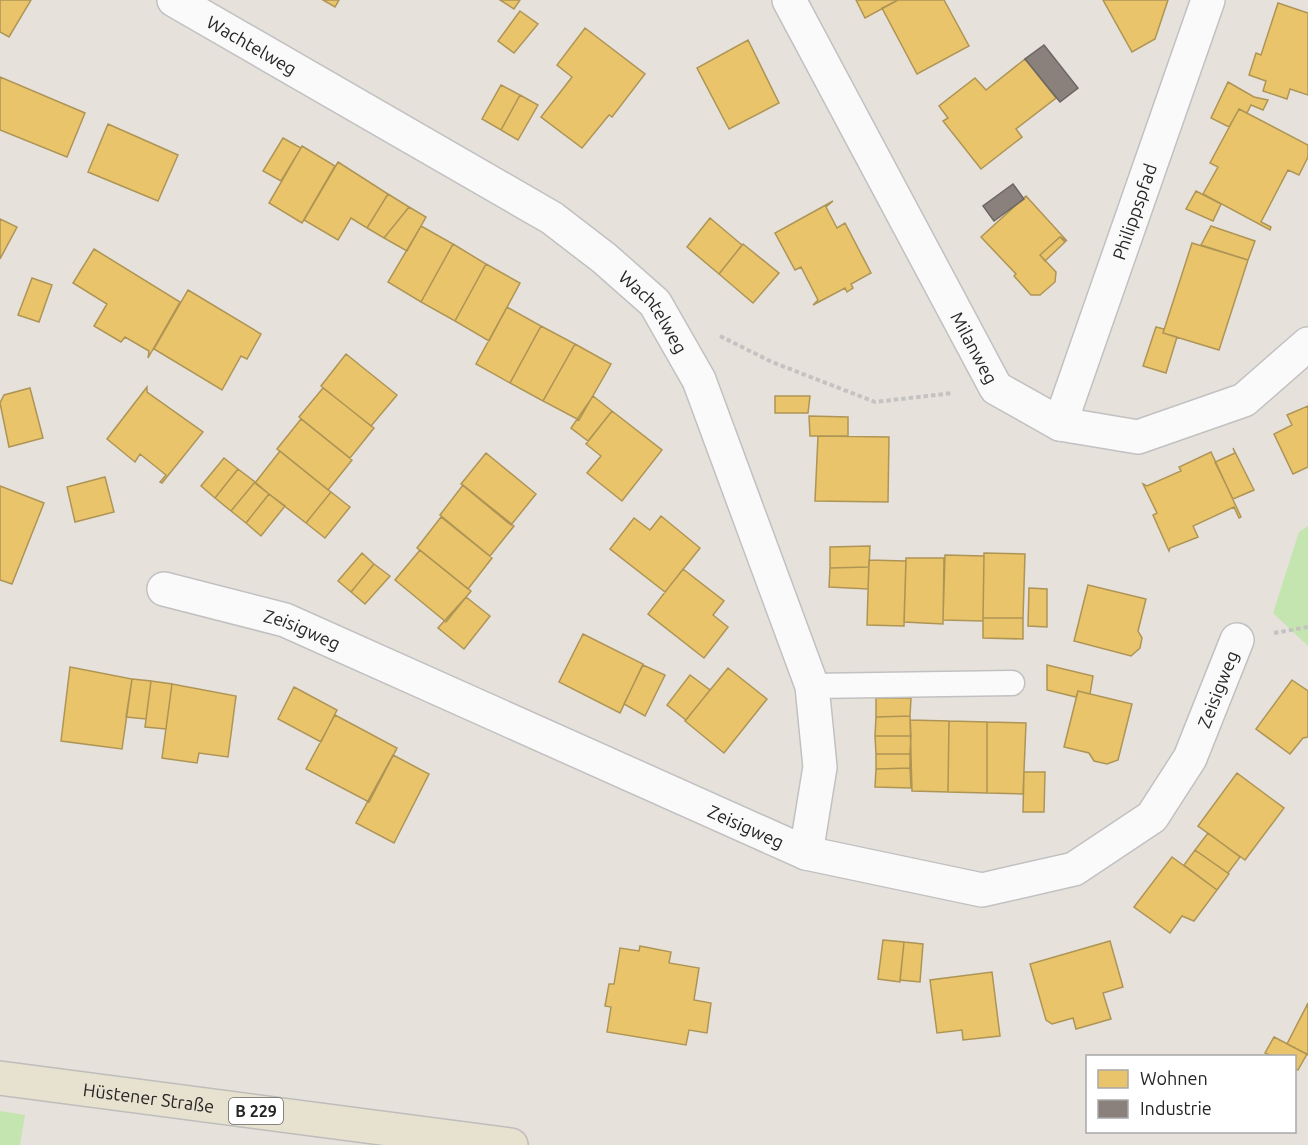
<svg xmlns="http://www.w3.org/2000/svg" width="1308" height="1145" font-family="Ubuntu,sans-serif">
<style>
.green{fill:#c4e5b0}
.homes{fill:#e9c46a;stroke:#ae9556;stroke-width:1.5}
.industry{fill:#8a817c;stroke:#6c6662;stroke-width:1.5}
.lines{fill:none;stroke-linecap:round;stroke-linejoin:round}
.lane-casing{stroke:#c2c1c2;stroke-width:27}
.street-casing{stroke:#c2c1c2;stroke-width:36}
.primary-casing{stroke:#bebdbb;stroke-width:36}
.path{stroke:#c4c3c2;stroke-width:4;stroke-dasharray:4.5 3;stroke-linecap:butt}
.lane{stroke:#fbfafa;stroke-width:24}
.street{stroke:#fbfafa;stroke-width:33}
.primary{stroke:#e7e1cf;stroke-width:33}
.labels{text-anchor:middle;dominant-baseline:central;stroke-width:6;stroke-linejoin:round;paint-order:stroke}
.shield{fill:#fff;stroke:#676767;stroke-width:1.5}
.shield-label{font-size:16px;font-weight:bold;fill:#262626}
.street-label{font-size:18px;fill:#262626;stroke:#fff}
</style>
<rect width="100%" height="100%" fill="#e6e1db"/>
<path class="green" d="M 1308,526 L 1308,646 L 1273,613 L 1299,532 Z
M 0,1111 L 25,1115 L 20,1145 L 0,1145 Z"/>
<path class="homes" d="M 0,0 L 31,0 L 9,37 L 0,32 Z
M 323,0 L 339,0 L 335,7 Z
M 500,0 L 520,0 L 514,9 Z
M 856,0 L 898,0 L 865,18 Z
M 898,0 L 944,0 L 969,46 L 917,74 L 882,8 Z
M 1103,0 L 1168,0 L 1155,39 L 1132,52 Z
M 1278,3 L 1308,13 L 1308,95 L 1290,89 L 1287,99 L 1263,91 L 1266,81 L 1249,75 L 1256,53 L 1261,55 Z
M 520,11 L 538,24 L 514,53 L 498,41 Z
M 585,28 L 645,74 L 612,117 L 609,115 L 582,148 L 541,117 L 572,77 L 557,65 Z
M 748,40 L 779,103 L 729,129 L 697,68 Z
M 1025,59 L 1056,98 L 1016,129 L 1022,137 L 981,169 L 943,121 L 948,118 L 939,106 L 975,78 L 986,90 Z
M 0,77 L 85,113 L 67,157 L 0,130 Z
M 1228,82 L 1254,97 L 1268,100 L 1263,110 L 1251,105 L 1247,113 L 1239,109 L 1229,127 L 1211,118 Z
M 501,85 L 520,95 L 501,130 L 482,119 Z
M 520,95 L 538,105 L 518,140 L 501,130 Z
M 1239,109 L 1308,145 L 1308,157 L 1299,175 L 1288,170 L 1261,222 L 1271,227 L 1270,230 L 1203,194 L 1218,167 L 1210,163 Z
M 108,124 L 178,155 L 158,201 L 88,172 Z
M 283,138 L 301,148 L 281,181 L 263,171 Z
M 302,146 L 335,166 L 302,223 L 269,203 Z
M 338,162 L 388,194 L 367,228 L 351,218 L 338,240 L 304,220 Z
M 1196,191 L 1221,204 L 1213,221 L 1186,209 Z
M 388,194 L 409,207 L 384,238 L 367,228 Z
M 1026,196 L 1067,241 L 1060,237 L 1040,255 L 1056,272 L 1055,282 L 1040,295 L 1031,295 L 1014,276 L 1016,274 L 981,237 Z
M 833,201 L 826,207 L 837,228 L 845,223 L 871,273 L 851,284 L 853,288 L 847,292 L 845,288 L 813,305 L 818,300 L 801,267 L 795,270 L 775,233 Z
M 409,207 L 426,217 L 407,251 L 384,238 Z
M 710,218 L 742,245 L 719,274 L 687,247 Z
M 0,219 L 17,227 L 0,259 Z
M 421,226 L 453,244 L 421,302 L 388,282 Z
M 1211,226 L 1255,241 L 1248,260 L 1201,245 Z
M 1060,237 L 1065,242 L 1045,261 L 1040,255 Z
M 1192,243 L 1248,260 L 1219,350 L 1163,333 Z
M 453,244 L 486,264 L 455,321 L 421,302 Z
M 743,244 L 779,273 L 753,303 L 719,274 Z
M 94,249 L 180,302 L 148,358 L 149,351 L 125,337 L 121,342 L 94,326 L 107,304 L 73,283 Z
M 486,264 L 520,283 L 489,341 L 455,321 Z
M 32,278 L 52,285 L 39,322 L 18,315 Z
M 188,290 L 261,334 L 247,359 L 241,356 L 222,390 L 154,349 Z
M 507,307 L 541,326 L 510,383 L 476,364 Z
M 541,326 L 575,344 L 543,401 L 510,383 Z
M 1156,327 L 1164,329 L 1163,333 L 1177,337 L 1166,373 L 1143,366 Z
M 575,344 L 611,364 L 579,420 L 543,401 Z
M 346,354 L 397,395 L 371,426 L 321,386 Z
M 147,387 L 147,392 L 203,432 L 162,483 L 160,482 L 166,475 L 140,454 L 135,462 L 107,439 Z
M 30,388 L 43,438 L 9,447 L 0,403 L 4,395 Z
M 323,388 L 374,428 L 350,458 L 299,417 Z
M 593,396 L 612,411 L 588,441 L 571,428 Z
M 775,396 L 810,396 L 808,413 L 775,413 Z
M 1308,406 L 1308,467 L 1293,474 L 1274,434 L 1292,425 L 1287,415 Z
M 612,411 L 662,450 L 622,501 L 587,473 L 601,456 L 586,444 Z
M 809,416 L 848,417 L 848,436 L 810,436 Z
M 301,419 L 352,460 L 328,490 L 277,449 Z
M 818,436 L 889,437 L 888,502 L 815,501 Z
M 1233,448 L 1254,490 L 1233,499 L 1215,462 L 1235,453 Z
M 280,451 L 331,492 L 306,523 L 255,483 Z
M 1211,452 L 1241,517 L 1239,518 L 1234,507 L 1193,526 L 1198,537 L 1170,548 L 1169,551 L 1153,515 L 1157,513 L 1143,484 L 1147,486 L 1181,471 L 1179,467 Z
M 486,453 L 536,494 L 511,525 L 461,484 Z
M 224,458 L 238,469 L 215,498 L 201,486 Z
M 238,469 L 255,482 L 231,511 L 215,498 Z
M 105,477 L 114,512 L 75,522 L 67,487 Z
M 255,482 L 269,494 L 246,523 L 231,511 Z
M 463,485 L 514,526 L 490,556 L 440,515 Z
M 0,486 L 44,503 L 12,584 L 0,580 Z
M 331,492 L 350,507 L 325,538 L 306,523 Z
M 269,494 L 285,506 L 261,536 L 246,523 Z
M 661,516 L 700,548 L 665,592 L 610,549 L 634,518 L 650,530 Z
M 441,517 L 492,558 L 468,589 L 417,548 Z
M 870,546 L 869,567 L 830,568 L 830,547 Z
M 420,550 L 471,591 L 446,622 L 395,580 Z
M 362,553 L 374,564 L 351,592 L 338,581 Z
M 984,553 L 1025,554 L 1023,618 L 983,618 Z
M 945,555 L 984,556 L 983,621 L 943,620 Z
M 906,558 L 944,558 L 943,624 L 904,622 Z
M 869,560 L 906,561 L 904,626 L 867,625 Z
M 374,564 L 390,576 L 365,604 L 351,592 Z
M 869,567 L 868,589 L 829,587 L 830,568 Z
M 683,569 L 724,601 L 713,615 L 728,627 L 704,658 L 648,614 Z
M 1088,585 L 1146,599 L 1138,631 L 1142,638 L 1140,648 L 1131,656 L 1074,641 Z
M 1029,588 L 1047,589 L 1047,627 L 1028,626 Z
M 466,597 L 490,616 L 464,649 L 438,628 Z
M 983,618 L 1023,618 L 1023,639 L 983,638 Z
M 583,634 L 643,664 L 620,713 L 559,682 Z
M 643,665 L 665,675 L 645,716 L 624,704 Z
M 1047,665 L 1093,676 L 1090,694 L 1078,691 L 1076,697 L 1047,690 Z
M 70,667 L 132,679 L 122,749 L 61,741 Z
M 728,668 L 767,699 L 724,753 L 685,721 Z
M 690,675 L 710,690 L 686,720 L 667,705 Z
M 132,679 L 151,681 L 146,719 L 126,717 Z
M 1292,680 L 1308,691 L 1308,737 L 1303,738 L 1290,754 L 1256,729 Z
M 151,681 L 172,684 L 166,729 L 145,727 Z
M 172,684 L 236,696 L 228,757 L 199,753 L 197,763 L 162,758 Z
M 294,687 L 337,710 L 321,742 L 278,719 Z
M 1078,691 L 1132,704 L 1118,760 L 1107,764 L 1094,761 L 1089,753 L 1064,747 Z
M 876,698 L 911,698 L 910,716 L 876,717 Z
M 335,715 L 397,748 L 369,802 L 306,769 Z
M 910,716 L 911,736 L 875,736 L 876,717 Z
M 910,720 L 949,721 L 948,792 L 912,791 Z
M 949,721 L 987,722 L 987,793 L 948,792 Z
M 987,722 L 1026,723 L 1023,794 L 987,793 Z
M 875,736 L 911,736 L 910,754 L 876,754 Z
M 876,754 L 910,754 L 910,768 L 876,769 Z
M 393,755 L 429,774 L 394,843 L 356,823 Z
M 910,768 L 911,788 L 875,787 L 876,769 Z
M 1024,772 L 1045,772 L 1044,812 L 1023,812 Z
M 1237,773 L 1284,808 L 1245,860 L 1198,826 Z
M 1208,833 L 1240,857 L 1228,873 L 1195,850 Z
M 1195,850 L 1229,874 L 1217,890 L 1184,865 Z
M 1172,857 L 1217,890 L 1194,921 L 1182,916 L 1170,933 L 1134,907 Z
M 883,940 L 904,942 L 900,982 L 878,979 Z
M 1110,941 L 1123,987 L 1103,993 L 1111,1019 L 1076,1029 L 1073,1018 L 1052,1024 L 1046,1020 L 1030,964 Z
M 904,942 L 923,944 L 920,982 L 900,980 Z
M 640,946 L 671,952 L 669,963 L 699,968 L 694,1000 L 711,1003 L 707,1033 L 689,1030 L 686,1045 L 607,1032 L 611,1007 L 605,1006 L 609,984 L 614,984 L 620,948 L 639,951 Z
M 992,972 L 1000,1036 L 963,1040 L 962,1030 L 937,1033 L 930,980 Z
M 1308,1003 L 1308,1055 L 1287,1044 Z
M 1274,1037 L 1307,1054 L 1298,1070 L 1294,1069 L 1294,1056 L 1272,1056 L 1265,1053 Z"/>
<path class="industry" d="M 1044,45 L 1078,88 L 1060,102 L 1025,59 Z
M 1013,184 L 1024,199 L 994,221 L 983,206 Z"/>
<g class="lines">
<g class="lane-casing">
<path id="lane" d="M 812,686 L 1012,683"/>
</g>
<g class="street-casing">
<g id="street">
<path id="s1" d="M 174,0 L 552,218 L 604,258 L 655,303 L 699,380 L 812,686 L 820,767 L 806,853"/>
<path id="s2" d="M 789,0 L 996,388 L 1060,424 L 1138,437 L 1244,400 L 1308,344"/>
<path id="s3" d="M 1060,424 L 1208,0"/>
<path id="s4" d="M 164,589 L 285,620 L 806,853 L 982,890 L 1074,869 L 1152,817 L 1190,758 L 1237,640"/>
</g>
</g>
<g class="primary-casing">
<g id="primary">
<path id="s5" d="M 0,1078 L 511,1145"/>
</g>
</g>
<path class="path" d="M 720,336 L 772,362 L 875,402 L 953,393
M 1274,633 L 1308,627"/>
<use href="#lane" class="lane"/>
<use href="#street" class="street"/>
<use href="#primary" class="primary"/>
</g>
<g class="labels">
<rect class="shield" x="229" y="1098" width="54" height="26" rx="4.5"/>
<g class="shield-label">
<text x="256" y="1111">B 229</text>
</g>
<g class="street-label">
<text stroke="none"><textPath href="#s1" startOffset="90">Wachtelweg</textPath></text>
<text stroke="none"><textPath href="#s3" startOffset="225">Philippspfad</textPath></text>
<text stroke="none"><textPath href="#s1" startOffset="576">Wachtelweg</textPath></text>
<text stroke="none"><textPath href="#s2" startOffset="394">Milanweg</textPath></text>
<text stroke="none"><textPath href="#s4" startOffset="144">Zeisigweg</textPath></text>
<text stroke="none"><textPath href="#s4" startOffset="1208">Zeisigweg</textPath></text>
<text stroke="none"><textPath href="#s4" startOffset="630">Zeisigweg</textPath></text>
<text stroke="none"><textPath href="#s5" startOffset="150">Hüstener Straße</textPath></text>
</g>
</g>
<rect x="1086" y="1055" width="210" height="78" fill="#ffffff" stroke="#a8a8a8" stroke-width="1.5"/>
<rect x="1098" y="1070" width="30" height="18" fill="#e9c46a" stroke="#a8a8a8" stroke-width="1.5"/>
<text x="1140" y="1085" font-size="18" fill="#262626">Wohnen</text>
<rect x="1098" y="1100" width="30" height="18" fill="#8a817c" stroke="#a8a8a8" stroke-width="1.5"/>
<text x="1140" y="1115" font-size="18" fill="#262626">Industrie</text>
</svg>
